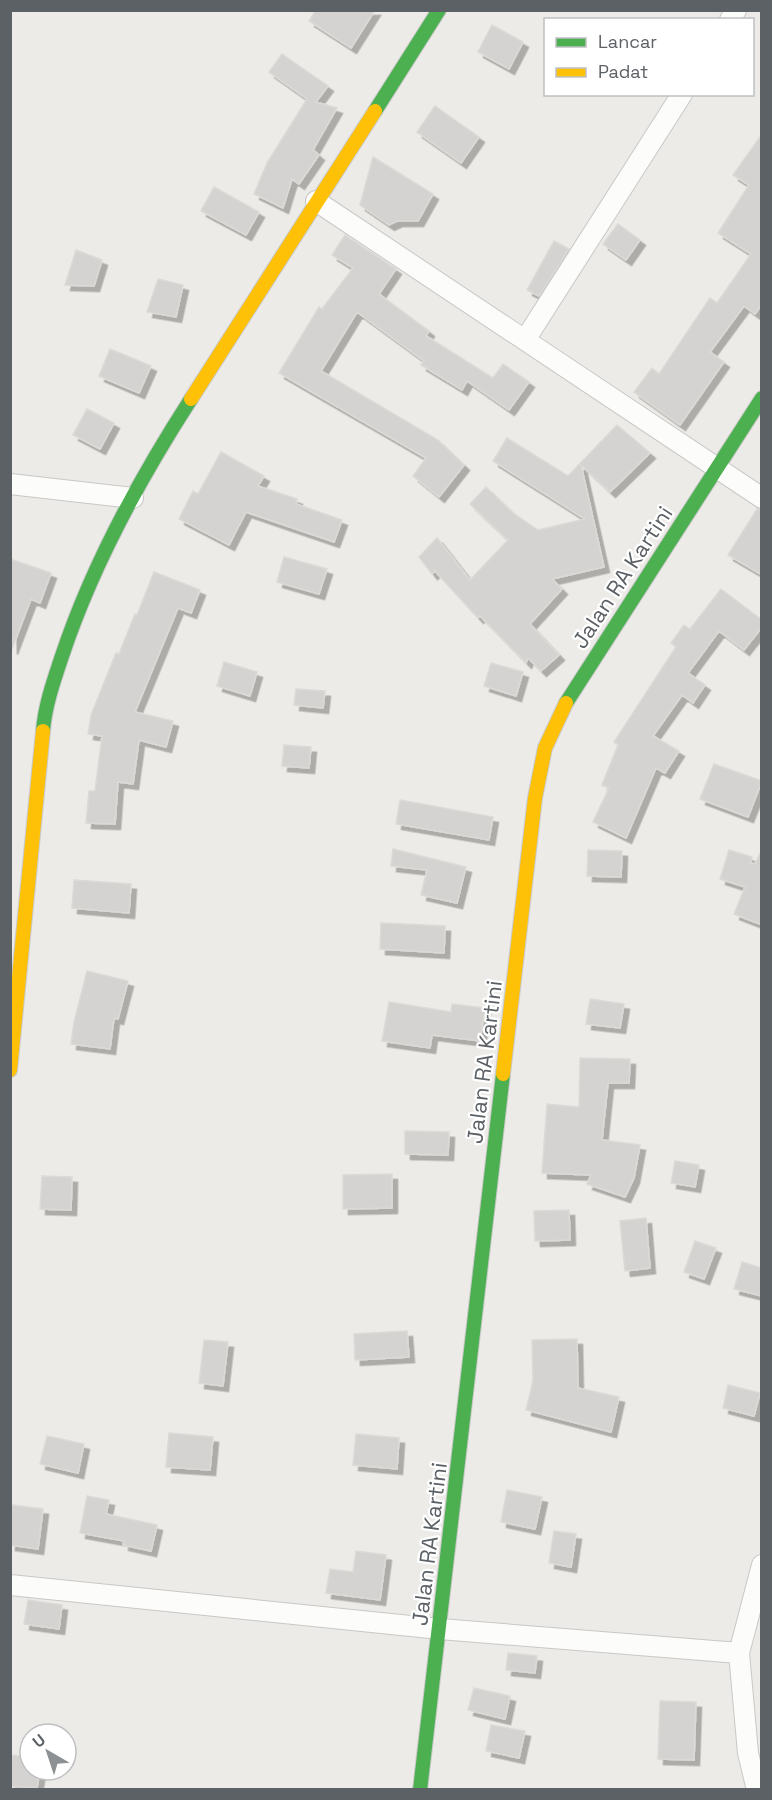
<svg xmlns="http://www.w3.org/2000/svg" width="772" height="1800" font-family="'Space Grotesk',sans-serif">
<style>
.building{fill:#d4d3d1;stroke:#dcdad6;stroke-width:1.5;filter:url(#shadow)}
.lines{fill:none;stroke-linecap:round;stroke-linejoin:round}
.street-casing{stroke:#c8c8c8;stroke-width:22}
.fast-casing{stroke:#c8c9c9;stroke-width:16}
.slow-casing{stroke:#c8c9c9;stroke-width:16}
.street{stroke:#fcfcfb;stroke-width:20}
.fast{stroke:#4caf50;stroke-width:14}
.slow{stroke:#ffc107;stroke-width:14}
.labels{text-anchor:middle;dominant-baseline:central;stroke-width:4.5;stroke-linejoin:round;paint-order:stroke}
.street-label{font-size:22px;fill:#5c6166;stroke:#fff}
</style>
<defs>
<filter id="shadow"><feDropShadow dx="5.5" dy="5.5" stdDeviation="0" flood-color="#0004"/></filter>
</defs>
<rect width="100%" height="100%" fill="#ecebe7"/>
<path class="building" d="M 316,10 L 375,10 L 351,48 L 309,21 Z
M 492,25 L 523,42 L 509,69 L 478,52 Z
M 282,54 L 328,86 L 316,102 L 337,108 L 313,150 L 319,155 L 299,184 L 292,179 L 283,208 L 254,194 L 267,163 L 307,99 L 269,72 Z
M 435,106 L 479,137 L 461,163 L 417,132 Z
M 762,134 L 762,304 L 755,314 L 744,306 L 710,352 L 724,362 L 680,425 L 634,392 L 652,368 L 659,374 L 710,298 L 717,303 L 751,254 L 718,233 L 749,185 L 733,175 Z
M 373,157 L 433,194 L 418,221 L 397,221 L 389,225 L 360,205 Z
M 214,187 L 259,212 L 246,235 L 201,211 Z
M 618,224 L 640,240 L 626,260 L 603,244 Z
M 345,235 L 396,269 L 379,294 L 429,331 L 426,336 L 493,378 L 503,364 L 529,382 L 509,410 L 467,381 L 462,390 L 421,365 L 424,361 L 357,312 L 321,371 L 438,440 L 464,465 L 439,497 L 413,476 L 426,458 L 279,373 L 319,307 L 322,309 L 353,268 L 332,255 Z
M 554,241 L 569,249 L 539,296 L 527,290 Z
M 76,250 L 102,260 L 94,286 L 65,285 Z
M 158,279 L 183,285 L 176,317 L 147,312 Z
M 110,349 L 151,366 L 139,393 L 99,376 Z
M 87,409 L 114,423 L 100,449 L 73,435 Z
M 617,425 L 650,453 L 610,492 L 581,465 L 604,567 L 552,579 L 562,589 L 530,624 L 559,655 L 541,671 L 528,658 L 526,663 L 480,616 L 478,618 L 435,571 L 432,574 L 419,557 L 437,538 L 470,580 L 508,540 L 470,504 L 486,487 L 513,513 L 538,530 L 585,519 L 493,461 L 507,438 L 568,476 Z
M 221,452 L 264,476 L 258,486 L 297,499 L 296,504 L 342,520 L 334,542 L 246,512 L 229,545 L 179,519 L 193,491 L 198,494 Z
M 757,509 L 762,510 L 762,575 L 728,555 Z
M 284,557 L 327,569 L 319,594 L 277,582 Z
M 10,559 L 51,573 L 40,603 L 31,599 L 12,649 Z
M 154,572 L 200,590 L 191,613 L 178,608 L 135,712 L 173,721 L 166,747 L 139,740 L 133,784 L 118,782 L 115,824 L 86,823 L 89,791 L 95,791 L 102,736 L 88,734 L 91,715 L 116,653 L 119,654 L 135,614 L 137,615 Z
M 721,589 L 762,620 L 762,627 L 744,650 L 719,631 L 688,673 L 705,685 L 693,703 L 682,695 L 653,736 L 679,751 L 665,773 L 656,768 L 626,838 L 593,822 L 609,788 L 602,785 L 618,745 L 614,742 L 676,647 L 671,643 L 684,625 L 690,629 Z
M 224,662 L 257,672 L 250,696 L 217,686 Z
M 491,663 L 523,672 L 516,696 L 484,686 Z
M 296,689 L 325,691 L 323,708 L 294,705 Z
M 284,745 L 311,747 L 309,768 L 282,766 Z
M 714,764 L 762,781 L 748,817 L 700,799 Z
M 400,800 L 493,817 L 489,840 L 396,824 Z
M 393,849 L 466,867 L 457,903 L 421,895 L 427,870 L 391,866 Z
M 762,849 L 762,925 L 734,914 L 745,887 L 720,879 L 729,850 L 752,857 L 750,863 L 755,864 Z
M 588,850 L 622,851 L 621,877 L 587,876 Z
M 74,880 L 131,884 L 129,913 L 72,908 Z
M 381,923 L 445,926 L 444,953 L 380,949 Z
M 87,971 L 128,981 L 118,1019 L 114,1018 L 110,1049 L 71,1044 L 74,1022 Z
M 590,999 L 624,1004 L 620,1028 L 586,1024 Z
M 389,1002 L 451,1012 L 452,1004 L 485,1008 L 480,1041 L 432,1035 L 430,1048 L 382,1041 Z
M 580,1058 L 630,1059 L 629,1083 L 608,1083 L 602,1140 L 640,1145 L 634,1178 L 625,1197 L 587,1184 L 591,1175 L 542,1173 L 547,1104 L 579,1107 Z
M 405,1131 L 449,1132 L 448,1155 L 405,1154 Z
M 675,1161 L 699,1165 L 695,1187 L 671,1183 Z
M 392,1174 L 392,1208 L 343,1209 L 343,1175 Z
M 42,1176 L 72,1177 L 71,1210 L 40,1209 Z
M 569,1210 L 570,1240 L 535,1241 L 534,1211 Z
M 646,1218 L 650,1268 L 625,1271 L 620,1221 Z
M 695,1241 L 716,1248 L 704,1279 L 684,1272 Z
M 742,1262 L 762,1268 L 762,1296 L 734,1289 Z
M 407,1331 L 409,1357 L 355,1360 L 354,1334 Z
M 577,1339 L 578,1388 L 619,1397 L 611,1432 L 526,1410 L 533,1381 L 532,1340 Z
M 204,1340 L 228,1342 L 223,1386 L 199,1383 Z
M 728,1385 L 760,1393 L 754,1416 L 723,1408 Z
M 169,1433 L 213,1437 L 210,1470 L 166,1467 Z
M 356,1434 L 399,1438 L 397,1469 L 353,1465 Z
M 47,1436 L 84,1444 L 78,1473 L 40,1464 Z
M 507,1490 L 542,1497 L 535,1529 L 501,1522 Z
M 87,1496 L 109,1500 L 106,1514 L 157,1525 L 151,1551 L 123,1545 L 124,1541 L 80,1533 Z
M 12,1505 L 43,1509 L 38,1549 L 10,1545 Z
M 554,1531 L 576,1534 L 571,1567 L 549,1563 Z
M 356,1551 L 386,1555 L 380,1600 L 326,1593 L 330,1569 L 353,1572 Z
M 28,1600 L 62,1605 L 59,1629 L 24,1624 Z
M 508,1653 L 537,1656 L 535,1673 L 506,1670 Z
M 474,1688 L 510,1696 L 505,1719 L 468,1710 Z
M 660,1701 L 696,1702 L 694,1760 L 658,1759 Z
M 491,1725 L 525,1731 L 519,1758 L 486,1751 Z
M 10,1755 L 30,1757 L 30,1770 L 40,1770 L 37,1788 L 10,1786 Z"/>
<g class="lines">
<g class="street-casing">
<path id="street" d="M 730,20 L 736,10
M 316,201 L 762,498
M 525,340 L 682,94
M 10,484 L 133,498
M 10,1585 L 440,1629 L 739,1653
M 757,1790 L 748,1753 L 739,1653 L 762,1565"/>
</g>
<g class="fast-casing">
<path id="fast" d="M 375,111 L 439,10
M 566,703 L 762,398
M 43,731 C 45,705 54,680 62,656 C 92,566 140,478 191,399
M 420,1790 L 503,1074"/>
</g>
<g class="slow-casing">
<path id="slow" d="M 191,399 L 375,111
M 10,1070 L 43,731
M 503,1074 L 535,798 L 545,748 L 566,703"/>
</g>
<use href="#street" class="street"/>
<use href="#fast" class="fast"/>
<use href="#slow" class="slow"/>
</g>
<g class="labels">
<g class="street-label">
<text transform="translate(622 577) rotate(-57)">Jalan RA Kartini</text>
<text transform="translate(484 1062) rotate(-83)">Jalan RA Kartini</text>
<text transform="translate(429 1544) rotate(-83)">Jalan RA Kartini</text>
</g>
</g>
<rect width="772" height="1800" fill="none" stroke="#5c6166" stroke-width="24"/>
<rect x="544" y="18" width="210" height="78" fill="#ffffff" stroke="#bec0c2" stroke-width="1.5"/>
<rect x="556" y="38" width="30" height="9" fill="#4caf50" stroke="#bec0c2" stroke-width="1.5"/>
<text x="598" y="48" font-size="18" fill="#5c6166">Lancar</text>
<rect x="556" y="68" width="30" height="9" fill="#ffc107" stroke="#bec0c2" stroke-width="1.5"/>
<text x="598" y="78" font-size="18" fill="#5c6166">Padat</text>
<g transform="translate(48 1752) rotate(321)"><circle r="28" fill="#ffffff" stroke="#bec0c2" stroke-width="1.5"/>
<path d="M0-4.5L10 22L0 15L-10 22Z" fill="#8e9193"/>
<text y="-9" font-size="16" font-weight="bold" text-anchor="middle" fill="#5c6166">U</text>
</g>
</svg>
